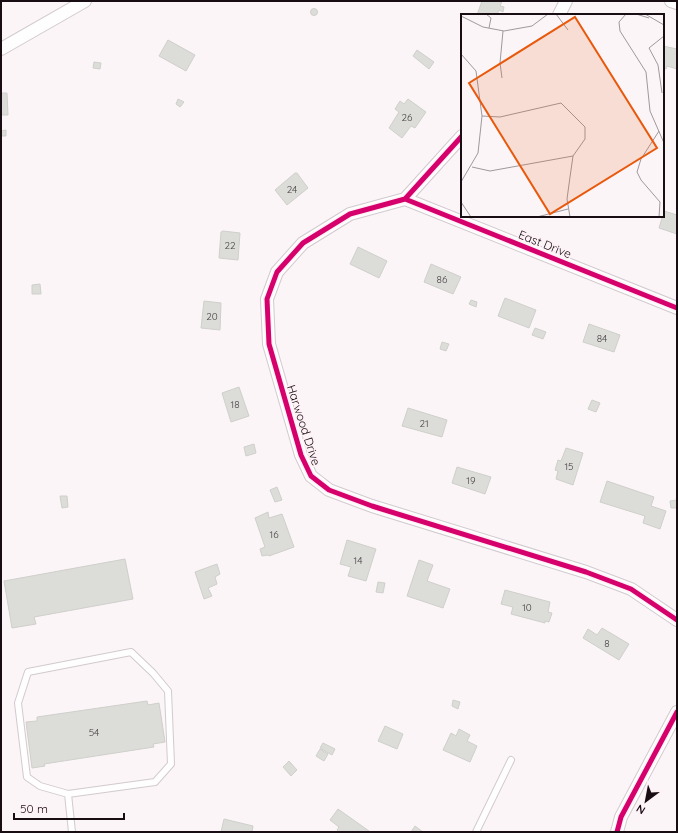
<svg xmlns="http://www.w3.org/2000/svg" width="678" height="833" font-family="Quicksand,sans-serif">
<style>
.building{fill:#dcdcd9;stroke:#cfcfcb}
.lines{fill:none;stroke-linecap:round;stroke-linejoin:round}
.service-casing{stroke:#d2cace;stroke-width:8}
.minor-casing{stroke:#d2cace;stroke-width:14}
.service{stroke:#fefefe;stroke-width:6}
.minor{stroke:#fefefe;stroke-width:12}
.cycleway-casing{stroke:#fef2f7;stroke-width:8}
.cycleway{stroke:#d6006c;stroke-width:5}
.labels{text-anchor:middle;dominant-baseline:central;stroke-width:3.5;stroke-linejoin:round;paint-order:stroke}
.number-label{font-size:10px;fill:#484144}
.street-label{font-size:12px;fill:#170d12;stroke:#fef2f7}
.inset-road{fill:none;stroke:#a0989c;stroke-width:1}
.view{fill:#e8590c;fill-opacity:0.15;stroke:#e8590c;stroke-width:2}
.inset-edge{fill:none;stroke:#170d12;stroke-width:2}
</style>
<rect width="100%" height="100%" fill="#fbf5f8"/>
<path class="building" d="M 482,1 L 502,1 L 500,6 L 504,7 L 503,12 L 499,10 L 497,15 L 477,15 Z
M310.5 12a3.5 3.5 0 1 1 7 0a3.5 3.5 0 1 1-7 0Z
M 168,40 L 195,55 L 186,71 L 159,56 Z
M 663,46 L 677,49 L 677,69 L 667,66 L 666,69 L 663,68 Z
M 417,50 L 434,62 L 429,69 L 413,56 Z
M 94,62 L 101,63 L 100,69 L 93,68 Z
M 1,93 L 7,93 L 8,115 L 1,115 Z
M 178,99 L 184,102 L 180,107 L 176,104 Z
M 408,99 L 426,112 L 415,128 L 411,126 L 402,138 L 389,128 L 399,112 L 395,109 L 400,101 L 404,104 Z
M 6,130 L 6,136 L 1,136 L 1,131 Z
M 295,173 L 297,173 L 308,188 L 287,205 L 275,190 Z
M 664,211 L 677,215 L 677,234 L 659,228 Z
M 223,231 L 240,233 L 238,260 L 219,258 L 221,232 Z
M 358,247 L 387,261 L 379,278 L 350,264 Z
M 431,264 L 461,277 L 453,294 L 424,282 Z
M 40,284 L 41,294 L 32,294 L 32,285 Z
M 505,298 L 536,310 L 529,328 L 498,316 Z
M 471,300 L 477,302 L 476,307 L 469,304 Z
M 204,301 L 221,303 L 220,330 L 201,328 Z
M 589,324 L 620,335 L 614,352 L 583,342 Z
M 535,328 L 546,332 L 543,339 L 532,335 Z
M 442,342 L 449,344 L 446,351 L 440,349 Z
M 239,387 L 249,416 L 231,422 L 222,393 Z
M 592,400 L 600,403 L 596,412 L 588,409 Z
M 408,408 L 447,420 L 442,437 L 402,426 Z
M 254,444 L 256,453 L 246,456 L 244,447 Z
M 566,448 L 583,453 L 573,485 L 556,479 L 558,471 L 555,470 L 558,460 L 561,461 Z
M 457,467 L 491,477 L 485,494 L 452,483 Z
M 607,481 L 654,497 L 651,506 L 666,511 L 660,529 L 643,523 L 645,516 L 600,502 Z
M 277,487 L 282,500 L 275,502 L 270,490 Z
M 60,496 L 67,496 L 68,507 L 62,508 Z
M 677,500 L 677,508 L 671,508 L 670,501 Z
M 268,512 L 269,518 L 282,514 L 294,547 L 269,556 L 268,555 L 262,556 L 260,549 L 265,547 L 255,518 Z
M 347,540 L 376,549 L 366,581 L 348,576 L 351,567 L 340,564 Z
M 125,559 L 133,599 L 34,617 L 36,624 L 12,628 L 4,581 Z
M 419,560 L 433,565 L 427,581 L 450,589 L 443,608 L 407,596 Z
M 217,564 L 220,574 L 215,577 L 217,584 L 208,588 L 212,596 L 204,599 L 195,572 Z
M 378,582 L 385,583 L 383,593 L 376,592 Z
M 505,590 L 550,602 L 548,612 L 552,613 L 549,622 L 545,621 L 545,623 L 511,614 L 513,607 L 501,604 Z
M 602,628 L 629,644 L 619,660 L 583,638 L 588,629 L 597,635 Z
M 453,700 L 460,702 L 458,709 L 452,706 Z
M 147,701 L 148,705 L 159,703 L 165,742 L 153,744 L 154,747 L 44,764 L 45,766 L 32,768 L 26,722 L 37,721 L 37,717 Z
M 385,726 L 403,734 L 397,749 L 378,741 Z
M 459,729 L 470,735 L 467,741 L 477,746 L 470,762 L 443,750 L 451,733 L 456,736 Z
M 323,743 L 335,749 L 332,755 L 320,748 Z
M 320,749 L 328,754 L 324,761 L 316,756 Z
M 289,761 L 297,770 L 291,776 L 283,767 Z
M 338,809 L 369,831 L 369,832 L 339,832 L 337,830 L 339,827 L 330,820 Z
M 224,819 L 253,826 L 252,832 L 221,832 Z
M 415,826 L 423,832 L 411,832 Z"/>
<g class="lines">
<g class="service-casing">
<path id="service" d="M 131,652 L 153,673 L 168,691 L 171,764 L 155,782 L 68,794 L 40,786 L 27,777 L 18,703 L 28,672 Z
M 68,794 L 72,832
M 476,832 L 511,760"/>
</g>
<g class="minor-casing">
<path id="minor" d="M 671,1 L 677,3
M 559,15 L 566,1
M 1,49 L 85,1
M 462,136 L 405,199 L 350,214 L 303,243 L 277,272 L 267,299 L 269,344 L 301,455 L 311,476 L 329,490 L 372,506 L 586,572 L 631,589 L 677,620
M 405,199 L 677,308
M 617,832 L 621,817 L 677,712"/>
</g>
<use href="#service" class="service"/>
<use href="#minor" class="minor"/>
<g class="cycleway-casing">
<path id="cycleway" d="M 462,136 L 405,199 L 350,214 L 303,243 L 277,272 L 267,299 L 269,344 L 301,455 L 311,476 L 329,490 L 372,506 L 586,572 L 631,589 L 677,620
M 405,199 L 677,308
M 617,832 L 621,817 L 677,712"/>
</g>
<use href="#cycleway" class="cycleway"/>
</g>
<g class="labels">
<g class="number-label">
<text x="407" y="117">26</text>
<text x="292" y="189">24</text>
<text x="230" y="245">22</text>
<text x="442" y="279">86</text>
<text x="212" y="316">20</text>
<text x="602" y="338">84</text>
<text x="235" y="404">18</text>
<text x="424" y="423">21</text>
<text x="569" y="466">15</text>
<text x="471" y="480">19</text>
<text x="274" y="534">16</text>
<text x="358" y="560">14</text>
<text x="527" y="607">10</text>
<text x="607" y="643">8</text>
<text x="94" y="732">54</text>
</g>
<g class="street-label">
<text transform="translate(545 244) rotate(22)">East Drive</text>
<text transform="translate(304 425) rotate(72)">Harwood Drive</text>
</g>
</g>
<g transform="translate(461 14)">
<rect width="203" height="203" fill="#fbf5f8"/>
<path class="inset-road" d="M 25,0 L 30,4 L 28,14M 95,0 L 107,16M 165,0 L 158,8 L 159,17 L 185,58 L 189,97 L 203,129M 175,0 L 188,4M 184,0 L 203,11M 0,2 L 22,13 L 43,17 L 71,12 L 87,0M 0,40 L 15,57 L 21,102 L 39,103 L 100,89 L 124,113 L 124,125 L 112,142 L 109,163 L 106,185 L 109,203M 41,64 L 39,49 L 42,17M 201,79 L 197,51 L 188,34 L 203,22M 198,117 L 180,145 L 176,158 L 180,166 L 199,188 L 198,203M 11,153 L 29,157 L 112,142M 0,168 L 17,139 L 21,102M 0,188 L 10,203M 76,203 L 107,195"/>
<path class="view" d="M 114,3 L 196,134 L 89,200 L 8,69 Z"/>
<rect width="203" height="203" class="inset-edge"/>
</g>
<rect width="678" height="833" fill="none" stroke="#170d12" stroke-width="4"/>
<g transform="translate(646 801) rotate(212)" stroke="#fef2f7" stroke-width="3" paint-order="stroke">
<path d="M0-3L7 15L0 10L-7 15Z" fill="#170d12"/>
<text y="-6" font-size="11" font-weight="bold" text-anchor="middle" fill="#170d12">N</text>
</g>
<path d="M14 813v6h110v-6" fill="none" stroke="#170d12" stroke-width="2"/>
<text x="20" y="813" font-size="12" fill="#170d12" stroke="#fef2f7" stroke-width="3" paint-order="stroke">50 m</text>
</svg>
